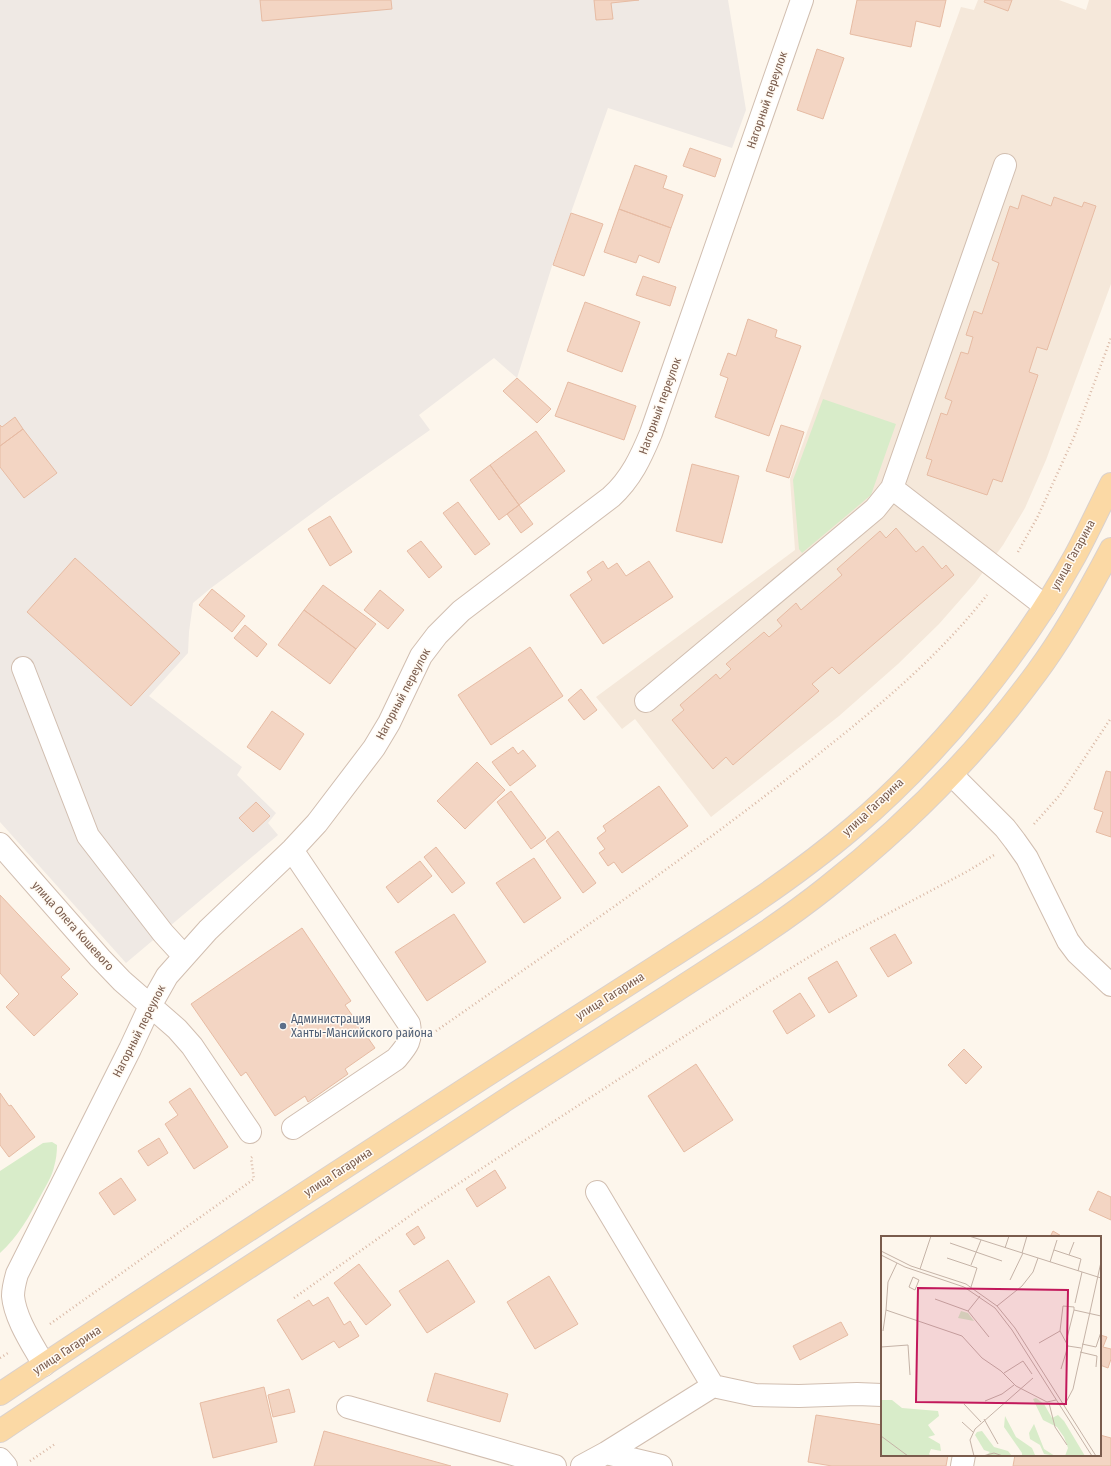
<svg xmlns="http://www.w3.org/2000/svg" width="1111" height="1466" font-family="'Fira Sans Condensed',sans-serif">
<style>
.residential{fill:#f5e8da}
.industrial{fill:#efe9e4}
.green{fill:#d8ecc9}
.building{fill:#f3d5c3;stroke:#e6bba3}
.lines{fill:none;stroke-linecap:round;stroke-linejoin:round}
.minor-casing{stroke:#d1beb0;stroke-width:24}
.major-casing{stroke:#dad1cd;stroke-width:24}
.path{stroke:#d9b8a5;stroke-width:2.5;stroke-dasharray:1 3;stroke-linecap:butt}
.minor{stroke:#fff;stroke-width:22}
.major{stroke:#fbd9a5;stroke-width:22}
.service-dot{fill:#5c6f8a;stroke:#fffaf3;stroke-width:1.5}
.labels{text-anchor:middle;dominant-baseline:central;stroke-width:3;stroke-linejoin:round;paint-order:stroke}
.street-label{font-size:12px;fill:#7a5c4d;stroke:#fffaf3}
.service-label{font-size:12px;fill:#4e5e75;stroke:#fffaf3;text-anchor:start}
.inset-road{fill:none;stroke:#c5b3a7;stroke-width:1}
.view{fill:#c2185b;fill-opacity:0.15;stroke:#c2185b;stroke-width:2}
.inset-edge{fill:none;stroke:#7a5c4d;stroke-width:2}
</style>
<rect width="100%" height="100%" fill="#fdf6ec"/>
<path class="residential" d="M 978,0 L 1059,0 L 1086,10 L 1089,0 L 1111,0 L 1111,284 L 1046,460 L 1025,508 L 1003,545 L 975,583 L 939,624 L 898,664 L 839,716 L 711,817 L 635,719 L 622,729 L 596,697 L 795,550 L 790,479 L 961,7 L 974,10 Z"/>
<path class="industrial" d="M 0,0 L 728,0 L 746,110 L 732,148 L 608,108 L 552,266 L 517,378 L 494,358 L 419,415 L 430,430 L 330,500 L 211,588 L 193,603 L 189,632 L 188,653 L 149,696 L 242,767 L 237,775 L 276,813 L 268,823 L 278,835 L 126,963 L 0,822 Z"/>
<path class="green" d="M 823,399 L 896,424 L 871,495 L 802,553 L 799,549 L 793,480 Z
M 52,1142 L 57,1145 C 57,1153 56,1160 54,1167 C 52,1176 46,1186 41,1195 C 30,1215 18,1237 0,1253 L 0,1171 L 43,1143 Z"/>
<path class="building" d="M 260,0 L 391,0 L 392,9 L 262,21 Z
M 594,0 L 639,0 L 611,3 L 613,19 L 596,20 Z
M 857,0 L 946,0 L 940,27 L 916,21 L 911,47 L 850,34 Z
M 985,0 L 1012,0 L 1008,11 L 984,2 Z
M 817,49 L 844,58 L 823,119 L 797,110 Z
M 690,148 L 721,159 L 715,177 L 683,166 Z
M 635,165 L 667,176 L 663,188 L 683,195 L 671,228 L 619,209 Z
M 1022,195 L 1051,206 L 1054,197 L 1082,207 L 1084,202 L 1096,206 L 1047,350 L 1037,347 L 1029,372 L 1038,375 L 1002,482 L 993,479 L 987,495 L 927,475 L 932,460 L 926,458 L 941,413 L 947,415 L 952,401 L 945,398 L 961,352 L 968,354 L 973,337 L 966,335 L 974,311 L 982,314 L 999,263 L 992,260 L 1010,206 L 1018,209 Z
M 619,209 L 671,228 L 659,263 L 639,255 L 636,263 L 604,252 Z
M 571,213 L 603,224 L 584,276 L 553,265 Z
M 643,276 L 676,287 L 670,306 L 636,295 Z
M 585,302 L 640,322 L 622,372 L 567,351 Z
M 748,319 L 777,330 L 775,337 L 801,346 L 769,436 L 715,417 L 728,378 L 720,375 L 728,353 L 736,356 Z
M 517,378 L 551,409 L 537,423 L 503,391 Z
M 568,382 L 636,406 L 624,440 L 555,416 Z
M 15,417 L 23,429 L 0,446 L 0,425 L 2,427 Z
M 781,425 L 804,432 L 789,478 L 766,471 Z
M 23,429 L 57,473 L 24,498 L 0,467 L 0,446 Z
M 536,431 L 565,471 L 519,505 L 490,465 Z
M 692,464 L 739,476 L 722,543 L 676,531 Z
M 490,465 L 519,505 L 499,520 L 470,480 Z
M 458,502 L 490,544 L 475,555 L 443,513 Z
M 519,505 L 533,524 L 521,533 L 507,514 Z
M 330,516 L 352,552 L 330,566 L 308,529 Z
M 896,528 L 916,552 L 923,546 L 942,569 L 946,565 L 954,575 L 839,674 L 832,667 L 812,684 L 819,691 L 733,765 L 726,757 L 713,769 L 672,720 L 684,710 L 680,705 L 716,674 L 720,679 L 731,669 L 726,664 L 764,632 L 769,637 L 782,626 L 777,620 L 796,603 L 801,610 L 842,575 L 837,569 L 880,531 L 886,538 Z
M 421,541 L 442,567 L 429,578 L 407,551 Z
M 75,558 L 180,653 L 131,706 L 27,612 Z
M 603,561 L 608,569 L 617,563 L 626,576 L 649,561 L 673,597 L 603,644 L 570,595 L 592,580 L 587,572 Z
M 323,585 L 376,624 L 356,649 L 304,610 Z
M 212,589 L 245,616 L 232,632 L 199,605 Z
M 380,590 L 404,610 L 388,629 L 364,610 Z
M 304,610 L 356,649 L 330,684 L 278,645 Z
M 245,625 L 267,644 L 257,657 L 234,638 Z
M 530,647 L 563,696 L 491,745 L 458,695 Z
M 581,689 L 597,710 L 584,720 L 568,700 Z
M 272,711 L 304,734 L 280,770 L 247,747 Z
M 513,747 L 518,754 L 523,750 L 536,766 L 510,786 L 492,762 Z
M 477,762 L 505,790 L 465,829 L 437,801 Z
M 1106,771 L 1111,772 L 1111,837 L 1096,832 L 1103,812 L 1094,809 Z
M 659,786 L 688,826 L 622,873 L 614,862 L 608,866 L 599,853 L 605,849 L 597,838 L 606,831 L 603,826 Z
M 511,791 L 546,838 L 531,849 L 497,802 Z
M 256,802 L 270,816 L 253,832 L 239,818 Z
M 558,831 L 596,883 L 583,893 L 546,841 Z
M 436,847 L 465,883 L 452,893 L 424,857 Z
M 534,858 L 561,898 L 524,923 L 496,883 Z
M 420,861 L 432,876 L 398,903 L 386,887 Z
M 0,895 L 70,969 L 61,977 L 78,994 L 34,1036 L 6,1007 L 19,994 L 0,973 Z
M 454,914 L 486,962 L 427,1001 L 395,952 Z
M 302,928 L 351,1001 L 345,1005 L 375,1048 L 345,1069 L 348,1074 L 308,1102 L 305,1096 L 275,1116 L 246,1072 L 241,1076 L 191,1004 Z
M 895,934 L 912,963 L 888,977 L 870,948 Z
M 837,961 L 857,996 L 829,1013 L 808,978 Z
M 800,993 L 815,1016 L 787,1034 L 773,1011 Z
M 964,1049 L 982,1067 L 966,1084 L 948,1065 Z
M 696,1064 L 733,1120 L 684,1152 L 648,1096 Z
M 190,1088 L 228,1147 L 194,1169 L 165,1124 L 178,1115 L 169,1102 Z
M 0,1093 L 9,1106 L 11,1105 L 35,1137 L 9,1157 L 0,1145 Z
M 159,1138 L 168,1153 L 148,1166 L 138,1151 Z
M 495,1170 L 506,1188 L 477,1207 L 466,1189 Z
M 121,1178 L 136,1200 L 114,1215 L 99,1193 Z
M 1098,1191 L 1111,1197 L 1111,1220 L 1089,1210 Z
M 418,1226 L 425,1238 L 414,1245 L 406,1234 Z
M 1053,1231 L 1063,1237 L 1050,1237 Z
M 448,1260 L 475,1302 L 427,1333 L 399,1291 Z
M 359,1264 L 391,1305 L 366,1325 L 334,1283 Z
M 549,1276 L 578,1324 L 535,1349 L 507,1302 Z
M 328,1297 L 344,1325 L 350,1321 L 359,1336 L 339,1348 L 334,1341 L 302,1360 L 277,1320 L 309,1300 L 313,1306 Z
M 841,1322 L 848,1335 L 800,1360 L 793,1346 Z
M 1100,1335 L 1107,1337 L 1103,1347 L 1111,1349 L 1111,1359 L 1108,1368 L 1100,1365 Z
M 435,1373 L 508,1394 L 500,1422 L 427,1401 Z
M 264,1387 L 277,1442 L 213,1458 L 200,1403 Z
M 289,1389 L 295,1412 L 273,1417 L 268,1395 Z
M 816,1415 L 882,1425 L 882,1455 L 948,1455 L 946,1466 L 832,1466 L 808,1462 Z
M 324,1431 L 451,1466 L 314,1466 Z
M 1100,1435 L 1111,1438 L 1111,1466 L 1013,1466 L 1015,1455 L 1100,1455 Z"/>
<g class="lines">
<g class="minor-casing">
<path id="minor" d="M 892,488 L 1045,606
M 23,668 L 88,836 L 163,933 L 184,956
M 646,701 L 875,509 L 892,488 L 1005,165
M 952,775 L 1005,828 L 1015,841 L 1027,858 L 1068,941 L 1077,953 L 1111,985
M 0,844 L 100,958 L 122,981 L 177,1029 L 192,1046 L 250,1132
M 292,850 L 409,1024 C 412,1041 407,1046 396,1059 L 293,1128
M 597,1192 L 713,1386 L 755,1395 L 799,1396 L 857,1394 L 882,1395
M 44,1365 C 33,1345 15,1319 13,1296 C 13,1288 15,1281 17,1274 L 130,1049 L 150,1006 L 167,976 L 208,930 L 292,850 L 317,823 L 374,748 L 389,723 L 421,656 L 437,635 L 461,611 L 611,497 C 631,479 641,457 651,433 L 802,0
M 348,1407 L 555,1466
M 606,1453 L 661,1466
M 0,1459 L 6,1466
M 582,1466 L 606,1453 L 713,1386
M 962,1466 L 964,1455"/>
</g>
<g class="major-casing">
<path id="major" d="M 0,1394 C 160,1287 322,1182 484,1077 C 541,1040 599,1003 657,966 C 724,923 793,879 854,827 C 939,754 1021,654 1075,556 C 1088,532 1099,508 1111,484
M 0,1431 C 167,1319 338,1210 507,1099 C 561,1064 616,1029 671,994 C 723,960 777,927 826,888 C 905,826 977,754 1037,672 C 1065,634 1089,591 1111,549"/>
</g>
<path class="path" d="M 1018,552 L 1038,516 L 1074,437 L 1111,338
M 1034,824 L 1060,795 L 1111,718
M 436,1031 C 556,947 677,865 792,775 C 862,720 932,665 987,595
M 294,1298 L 421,1208 L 760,987 L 827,946 L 968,871 L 994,855
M 50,1324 L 254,1179 L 251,1158 L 252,1157
M 0,1358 L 8,1353
M 30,1461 L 55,1444"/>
<use href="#minor" class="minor"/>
<use href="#major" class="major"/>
</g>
<circle class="service-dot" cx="283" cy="1026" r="4"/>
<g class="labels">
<g class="street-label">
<text transform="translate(767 100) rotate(-71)">Нагорный переулок</text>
<text transform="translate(660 406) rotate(-70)">Нагорный переулок</text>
<text transform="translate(1073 555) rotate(-61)">улица Гагарина</text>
<text transform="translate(403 694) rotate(-62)">Нагорный переулок</text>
<text transform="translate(873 807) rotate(-43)">улица Гагарина</text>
<text transform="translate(73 926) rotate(48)">улица Олега Кошевого</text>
<text transform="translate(610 996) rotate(-32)">улица Гагарина</text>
<text transform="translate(139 1031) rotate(-63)">Нагорный переулок</text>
<text transform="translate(338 1172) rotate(-33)">улица Гагарина</text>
<text transform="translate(67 1350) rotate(-33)">улица Гагарина</text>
</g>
<g class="service-label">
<text x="291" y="1019">Администрация<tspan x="291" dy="14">Ханты-Мансийского района</tspan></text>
</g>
</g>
<g transform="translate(881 1236)">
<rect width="220" height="220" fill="#fdf6ec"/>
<path d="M 80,75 L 87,77 L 93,85 L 77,82 ZM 155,162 L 163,168 L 171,182 L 177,179 L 183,185 L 204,220 L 184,220 L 187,212 L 183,201 L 176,191 L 162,184 L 152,163 ZM 0,164 L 11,164 L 21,172 L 57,175 L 58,180 L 47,189 L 54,199 L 47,201 L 59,208 L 60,215 L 50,213 L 48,218 L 50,220 L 0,220 ZM 124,180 L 135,201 L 151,212 L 154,219 L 141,220 L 141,217 L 123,191 ZM 153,188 L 163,213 L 174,220 L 163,218 L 159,209 L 149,203 L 148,197 ZM 101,195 L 113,211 L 127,215 L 131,220 L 104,220 L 109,216 L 103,214 L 94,199 L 96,196 Z" fill="#d8ecc9"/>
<path class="inset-road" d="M 88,0 L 220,42M 69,7 L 121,25M 124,12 L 128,0M 173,14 L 200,23 L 197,35M 0,15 L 30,30 L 85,48 L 116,70 L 134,92 L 215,220M 141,17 L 146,0M 0,19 L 24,31 L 83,51 L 114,72 L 131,94 L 211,220M 188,19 L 193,6M 66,22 L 96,32 L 90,51M 169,26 L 176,4M 90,29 L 100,4M 39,33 L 50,0M 32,41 L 38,44 L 34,54 L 28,51 ZM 129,44 L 142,17M 54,63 L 87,75 L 108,101M 194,67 L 201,36M 116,70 L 141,50 L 152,36 L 157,22M 5,74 L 7,46 L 16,27M 87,75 L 99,60M 2,95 L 5,74 L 81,100 L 101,122 L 120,135 L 135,150 L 166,166 L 175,164M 179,95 L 187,110 L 180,133M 185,106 L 193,74 L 220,80M 158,107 L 179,95 L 182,70 L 193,71 L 193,74M 201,108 L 215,111 L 220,96M 187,110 L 200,112M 0,111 L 27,109 L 29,139M 199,116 L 216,120 L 215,131M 123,137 L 142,125 L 151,138M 104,165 L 121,158 L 133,149M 168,167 L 174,191 L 186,209M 83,168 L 100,186M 183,170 L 192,153 L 220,26M 103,183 L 117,208M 81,186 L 92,196M 0,200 L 27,220M 93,220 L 89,204 L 94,193 L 152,142M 102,220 L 113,217 L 122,220"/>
<path class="view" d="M 37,52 L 187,54 L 185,168 L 35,166 Z"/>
<rect width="220" height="220" class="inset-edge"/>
</g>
</svg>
